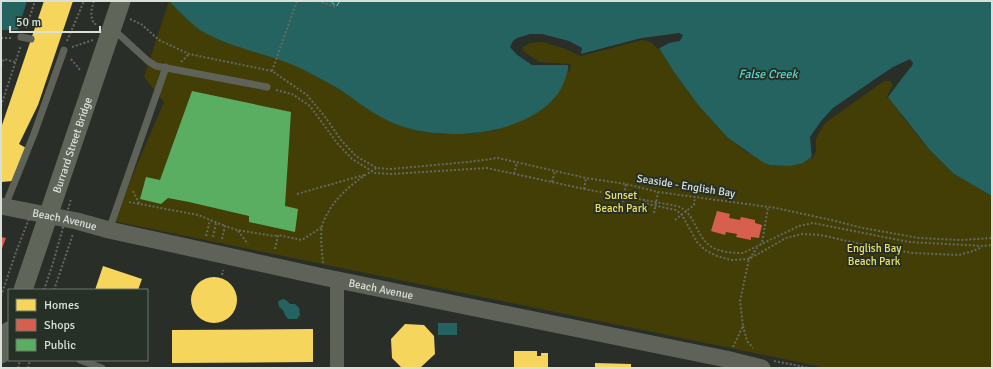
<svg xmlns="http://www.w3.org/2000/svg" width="993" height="369" font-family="Signika,sans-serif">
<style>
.green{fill:#423e06}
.water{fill:#246360}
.pier{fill:#292e29}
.homes{fill:#f6d55c}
.shops{fill:#d6604d}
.public{fill:#5aae61}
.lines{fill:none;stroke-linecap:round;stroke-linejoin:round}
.ferry{stroke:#55d9d3;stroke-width:1;stroke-dasharray:5 4;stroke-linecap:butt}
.path{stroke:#656a61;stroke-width:2;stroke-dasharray:2 2;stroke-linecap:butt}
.service{stroke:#5e6258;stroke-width:7}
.minor{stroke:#5e6258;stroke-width:14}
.tertiary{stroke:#5e6258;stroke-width:17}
.path-bridge{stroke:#656a61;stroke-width:2;stroke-dasharray:2 2;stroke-linecap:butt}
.secondary-bridge{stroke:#606559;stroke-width:19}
.labels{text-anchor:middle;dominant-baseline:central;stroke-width:4;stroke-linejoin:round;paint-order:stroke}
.street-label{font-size:11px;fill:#d9e0da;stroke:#273027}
.park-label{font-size:11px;fill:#ebe066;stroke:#273027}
.water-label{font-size:12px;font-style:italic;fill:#55d9d3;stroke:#273027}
</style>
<rect width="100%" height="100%" fill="#292e29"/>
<path class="green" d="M 169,1 L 186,18 L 200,29 L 219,40 L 285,61 L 301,68 L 334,86 L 383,118 L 399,125 L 423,132 L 446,134 L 468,134 L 496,130 L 562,86 L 568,66 L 539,64 L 522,52 L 521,47 L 529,41 L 642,38 L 652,41 L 659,48 L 674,72 L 699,106 L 728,138 L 748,153 L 814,138 L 823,122 L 883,79 L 894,82 L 902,116 L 929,149 L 954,174 L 992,196 L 992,368 L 827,368 L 113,221 L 164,102 L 144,77 Z"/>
<path class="water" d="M 1,1 L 27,1 L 18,30 L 1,30 Z
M 169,1 L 992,1 L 992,196 L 954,174 L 929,149 L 888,97 L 895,85 L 894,82 L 883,79 L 823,122 L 814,138 L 814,150 L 811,157 L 803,163 L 790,166 L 771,165 L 764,163 L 728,138 L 699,106 L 674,72 L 659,48 L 652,41 L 642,38 L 581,54 L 544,40 L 525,43 L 521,50 C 538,67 545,65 569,65 C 566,76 564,87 556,96 C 524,136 444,142 398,125 C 374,116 355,99 334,86 C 323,80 312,74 302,69 C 269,53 231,49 200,30 C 189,22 179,11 169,1 Z
M 283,299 L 286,300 L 290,304 L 295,304 L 299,308 L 300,315 L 297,319 L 288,319 L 285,315 L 283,310 L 279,307 L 278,301 Z
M 438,323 L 457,323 L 457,335 L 438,335 Z"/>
<path class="pier" d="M 679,33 L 683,35 L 680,41 L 669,43 L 658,49 L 651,42 L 642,40 L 581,56 L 563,48 L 543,42 L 530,43 L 523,47 L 523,51 L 539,62 L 570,64 L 571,66 L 569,73 L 568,65 L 532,65 L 516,54 L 510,47 L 513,41 L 517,38 L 530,34 L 542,34 L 569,41 L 582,48 L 581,54 L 642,38 Z
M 910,59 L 913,63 L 912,66 L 906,73 L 888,97 L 886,98 L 893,85 L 890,81 L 884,81 L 825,123 L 816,138 L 816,151 L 812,159 L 810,137 L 821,121 L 833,108 L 878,77 L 893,67 Z"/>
<path class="homes" d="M 44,1 L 73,1 L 38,105 L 19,144 L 28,149 L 13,181 L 1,182 L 1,128 Z
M 103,266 L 142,279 L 138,290 L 95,290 Z
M191 300a23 23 0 1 1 46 0a23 23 0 1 1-46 0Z
M 405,324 L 424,325 L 434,336 L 435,354 L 420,368 L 402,368 L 392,358 L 391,339 Z
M 313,329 L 313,362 L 172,363 L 172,330 Z
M 514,351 L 537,351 L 537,356 L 541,356 L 541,353 L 548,353 L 548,368 L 514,368 Z
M 595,363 L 631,364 L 631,368 L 595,368 Z"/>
<path class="shops" d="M 717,211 L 730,214 L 729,218 L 740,220 L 741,217 L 755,220 L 755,223 L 762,225 L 759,238 L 751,237 L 751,240 L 736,237 L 737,234 L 726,232 L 725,235 L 711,231 Z
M 1,237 L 6,238 L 1,251 Z"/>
<path class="public" d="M 192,91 L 291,112 L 285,206 L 298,209 L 295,232 L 249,222 L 249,216 L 189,202 L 168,198 L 161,204 L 140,199 L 146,177 L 160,180 Z"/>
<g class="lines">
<path class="ferry" d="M 331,1 L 336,7 L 340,1"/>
<path class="path" d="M 94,1 C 91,10 90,15 94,24 L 97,24
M 318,1 L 336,7
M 130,19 L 141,24 L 159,40 L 189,54 L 272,71 L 307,95 L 326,118 L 341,140 L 356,156 L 377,168 L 391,169 L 468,162 L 498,158 L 586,178 L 626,184 L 658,192 L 776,208 L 831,220 L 863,228 L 919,238 L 960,240 L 992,238
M 26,28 L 35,1
M 1,38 L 12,38
M 67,41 L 84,1
M 72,47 L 93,40
M 71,59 L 81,71
M 181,62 L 189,54
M 1,65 L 4,59 L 15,62
M 272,71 L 297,1
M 276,90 L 292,94 L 310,106 L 337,143 L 352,159 L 375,173 L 391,174 L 487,168 L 584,189 L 677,206 C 695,212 695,234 709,245 C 717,252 732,253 743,253 L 799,226 L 813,223 L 909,242 L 983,246 L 992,245
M 1,106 L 21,45
M 514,174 L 517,162
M 552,182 L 555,171
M 584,189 L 586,178
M 133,191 L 140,205
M 297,194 L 364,175
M 644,201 L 647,204 L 676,210 L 682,215 L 697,242 L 705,250 L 717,256 L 731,260 L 749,259 L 786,238 L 802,234 L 820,235 L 870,246 L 913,253 L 959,255 L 973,251 L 982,247
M 129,202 L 198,215 L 225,226
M 622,206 L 626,184
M 654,213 L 658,192
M 675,220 L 694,205 L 695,197
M 238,231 L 248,244
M 206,236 L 210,220
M 213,237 L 216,223
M 222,239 L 225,226 L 237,230 L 274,236 L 278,235
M 760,245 L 762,243 L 768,207
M 275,249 L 278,235 L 302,240 L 322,227
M 323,263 C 322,253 320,235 322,226 C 330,200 355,180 377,168
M 222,275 L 223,270
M 54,290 L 73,234
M 743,326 L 747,341 L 753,348
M 733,347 L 743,326 L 740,301 L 749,259 L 757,248
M 774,361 L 810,368
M 18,368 L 20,360
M 28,368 L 30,360"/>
<path class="service" d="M 113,29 L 148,61 L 156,66 L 267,87
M 21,37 L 31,39
M 5,206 L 34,134 L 64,50
M 109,230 L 166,67
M 80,360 L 102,368"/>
<path class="minor" d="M 337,280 L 337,368"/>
<path class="tertiary" id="s1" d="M 1,206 L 77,221 L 109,230 L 323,277 L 726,359 L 762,368"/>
<path class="path-bridge" d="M 44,290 L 53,263 L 71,199
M 1,296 L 16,252 L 32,211"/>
<g class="secondary-bridge">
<path id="s2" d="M 23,290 L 121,1"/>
<path d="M 1,354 L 9,331"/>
</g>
</g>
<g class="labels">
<g class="street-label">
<text stroke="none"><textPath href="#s2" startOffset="153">Burrard Street Bridge</textPath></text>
<text transform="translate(686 186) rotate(9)">Seaside - English Bay</text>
<text stroke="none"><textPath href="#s1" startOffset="65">Beach Avenue</textPath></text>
<text stroke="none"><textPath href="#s1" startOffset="389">Beach Avenue</textPath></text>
</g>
<g class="park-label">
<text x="621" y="195">Sunset<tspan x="621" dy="13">Beach Park</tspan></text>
<text x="874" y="248">English Bay<tspan x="874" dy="13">Beach Park</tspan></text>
</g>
<g class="water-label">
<text x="768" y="74">False Creek</text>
</g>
</g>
<rect width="993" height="369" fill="none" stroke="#d9e0da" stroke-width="4"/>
<rect x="8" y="289" width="140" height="72" fill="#273027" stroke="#6e766f"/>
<rect x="16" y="299" width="20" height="12" fill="#f6d55c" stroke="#6e766f"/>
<text x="44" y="309" font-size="12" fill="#d9e0da">Homes</text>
<rect x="16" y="319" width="20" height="12" fill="#d6604d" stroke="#6e766f"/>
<text x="44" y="329" font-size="12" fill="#d9e0da">Shops</text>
<rect x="16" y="339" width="20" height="12" fill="#5aae61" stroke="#6e766f"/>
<text x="44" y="349" font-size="12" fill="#d9e0da">Public</text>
<path d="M10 26v6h90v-6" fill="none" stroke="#d9e0da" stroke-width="2"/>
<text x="16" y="26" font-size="12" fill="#d9e0da" stroke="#273027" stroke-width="3" paint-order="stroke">50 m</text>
</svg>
